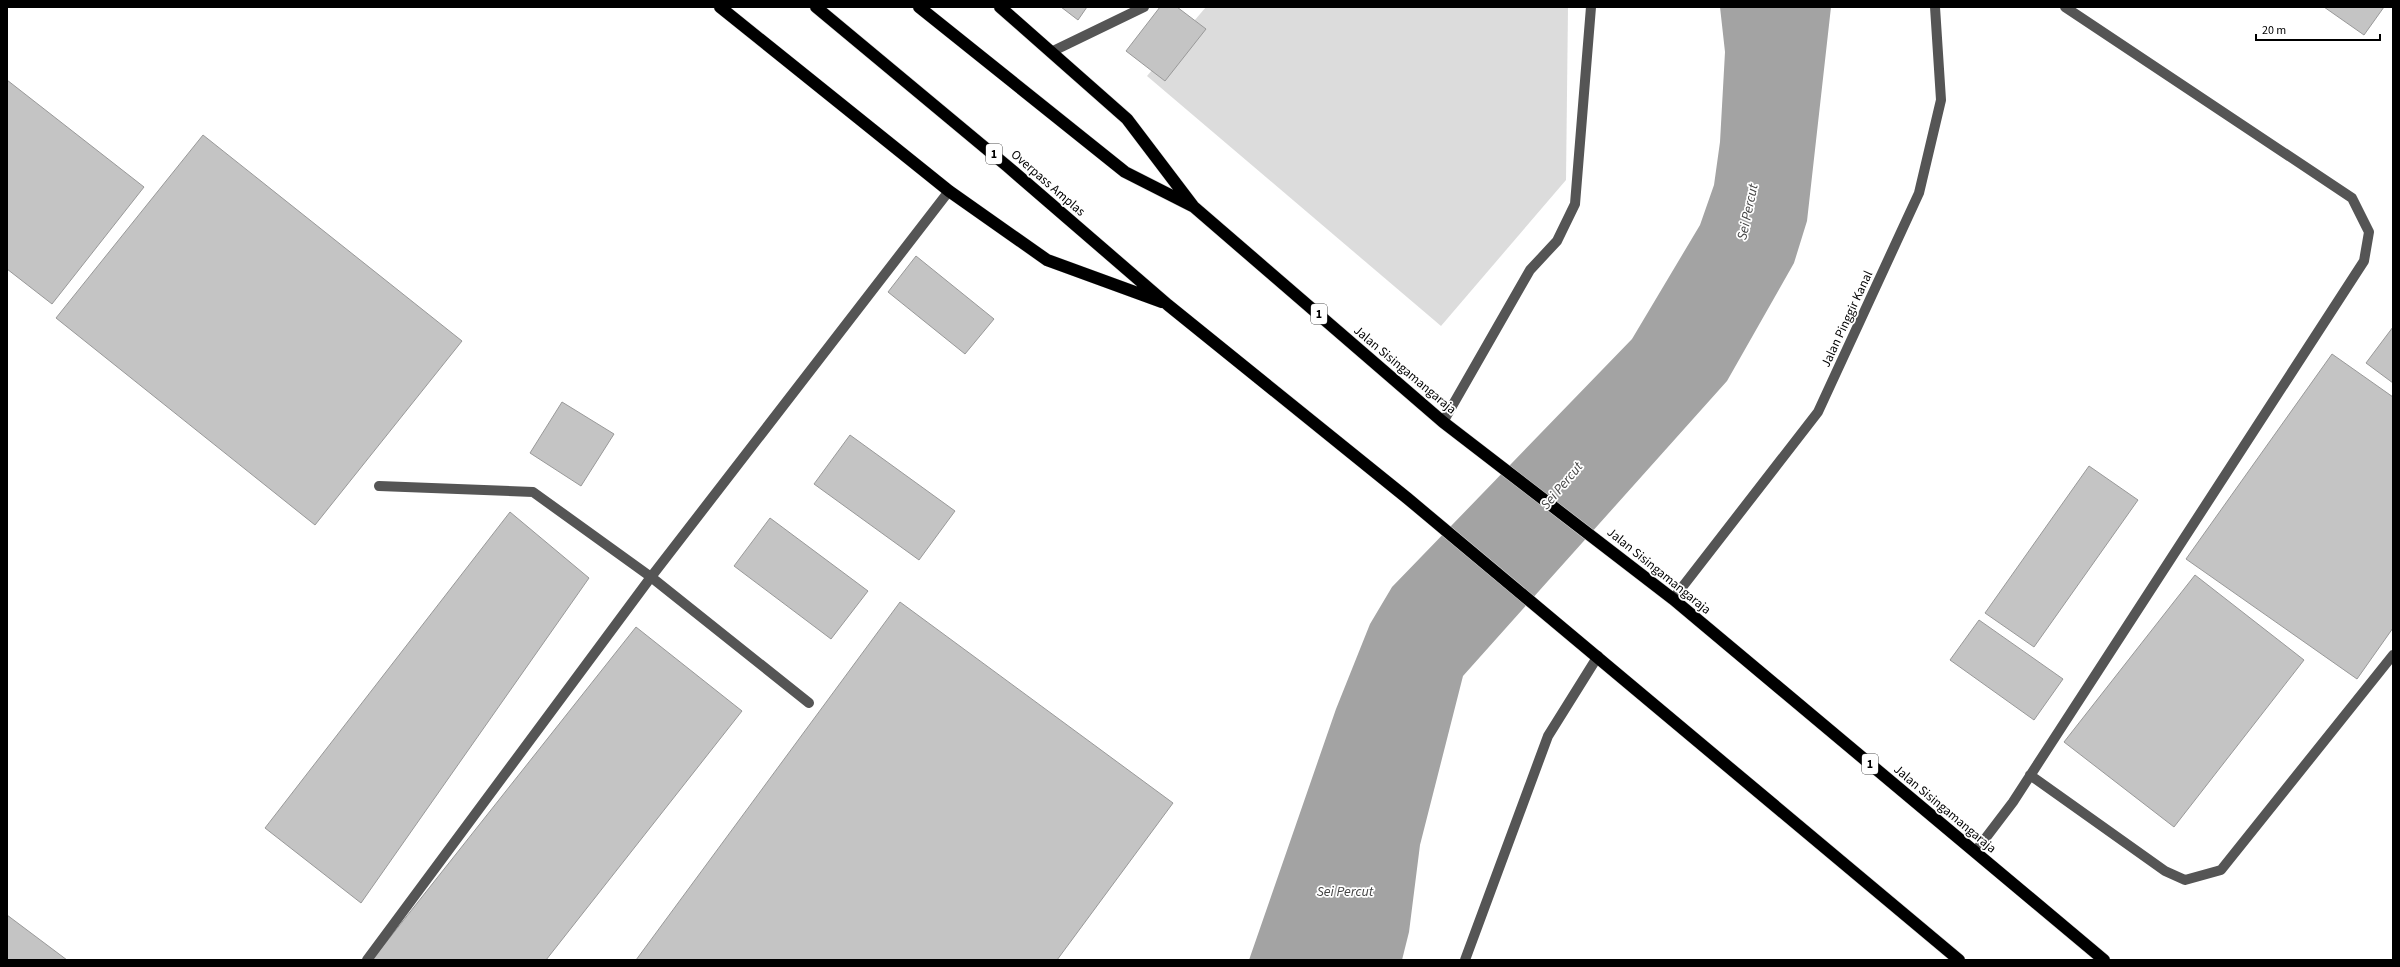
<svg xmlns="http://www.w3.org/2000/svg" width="2400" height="967" font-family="'Source Sans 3',sans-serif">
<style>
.green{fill:#dcdcdc}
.water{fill:#a3a3a3}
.building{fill:#c4c4c4;stroke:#999}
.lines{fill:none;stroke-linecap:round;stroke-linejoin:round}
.highway-casing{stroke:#dbdbdb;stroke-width:13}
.minor{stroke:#555;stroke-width:10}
.highway{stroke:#000;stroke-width:12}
.labels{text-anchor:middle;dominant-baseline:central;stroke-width:3.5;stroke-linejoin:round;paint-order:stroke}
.shield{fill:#fff;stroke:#4c4c4c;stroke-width:1}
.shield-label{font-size:12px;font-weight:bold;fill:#000}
.street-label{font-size:13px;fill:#000;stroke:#fff}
.water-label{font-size:14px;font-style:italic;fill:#444;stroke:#fff}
</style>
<rect width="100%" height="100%" fill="#fff"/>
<path class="green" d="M 1206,7 L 1568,7 L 1566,180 L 1441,326 L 1147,76 Z"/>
<path class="water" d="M 1720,7 L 1831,7 L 1807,221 L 1794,263 L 1727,381 L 1463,676 L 1420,845 L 1409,932 L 1402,960 L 1249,960 L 1336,709 L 1370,624 L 1392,587 L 1632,339 L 1700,225 L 1714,185 L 1720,142 L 1725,52 Z"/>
<path class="building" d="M 1061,7 L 1087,7 L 1078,20 Z
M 1160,7 L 1177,7 L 1206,29 L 1165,81 L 1126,51 Z
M 2324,7 L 2384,7 L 2364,35 Z
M 7,80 L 144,187 L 52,304 L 7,269 Z
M 203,135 L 462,341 L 315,525 L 56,318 Z
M 916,256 L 994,319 L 965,354 L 888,292 Z
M 2393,327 L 2393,383 L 2366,363 Z
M 2332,354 L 2393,397 L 2393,628 L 2357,679 L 2186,559 Z
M 562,402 L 614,434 L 581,486 L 530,453 Z
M 850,435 L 955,511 L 919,560 L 814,484 Z
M 2089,466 L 2138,500 L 2034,647 L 1985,613 Z
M 510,512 L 589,578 L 361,903 L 265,828 Z
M 770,518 L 868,591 L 831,639 L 734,566 Z
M 2195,575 L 2304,660 L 2174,827 L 2064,742 Z
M 900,602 L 1173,803 L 1057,960 L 636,960 Z
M 1979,620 L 2063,679 L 2034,720 L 1950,660 Z
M 636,627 L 742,711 L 546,960 L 372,960 Z
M 7,915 L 67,960 L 7,960 Z"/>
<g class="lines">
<g class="highway-casing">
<path id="highway" d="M 720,7 L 949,191 L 1047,260 L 1162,302
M 816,7 L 1007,166 L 1168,305 L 1407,498 L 1959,960
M 919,7 L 1125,172 L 1194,207 L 1443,422 L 1673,599 L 2104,960
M 1000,7 L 1127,119 L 1193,206"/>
</g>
<path class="minor" d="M 1051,52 L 1144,7
M 1443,422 L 1530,270 L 1557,241 L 1575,204 L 1591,7
M 379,486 L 533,492 L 651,577 L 809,703
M 1673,599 L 1818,412 L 1919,193 L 1941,100 L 1935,7
M 2030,775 L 2165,871 L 2185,880 L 2221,870 L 2393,655
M 1975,852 L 2013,802 L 2364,261 L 2369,232 L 2352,198 L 2065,7
M 367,960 L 651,577 L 949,191
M 1465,960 L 1548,736 L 1598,656"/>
<use href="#highway" class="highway"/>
</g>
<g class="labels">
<g class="shield">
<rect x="986" y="144" width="16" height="20" rx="3"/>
<rect x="1311" y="304" width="16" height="20" rx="3"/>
<rect x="1862" y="754" width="16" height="20" rx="3"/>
</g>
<g class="shield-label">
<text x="994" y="154">1</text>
<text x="1319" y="314">1</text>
<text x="1870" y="764">1</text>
</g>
<g class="street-label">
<text transform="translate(1048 183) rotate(41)">Overpass Amplas</text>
<text transform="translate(1847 319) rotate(-65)">Jalan Pinggir Kanal</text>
<text transform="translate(1405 370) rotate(40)">Jalan Sisingamangaraja</text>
<text transform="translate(1659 571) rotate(39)">Jalan Sisingamangaraja</text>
<text transform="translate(1945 809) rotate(40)">Jalan Sisingamangaraja</text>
</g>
<g class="water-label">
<text transform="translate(1748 212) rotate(-78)">Sei Percut</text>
<text transform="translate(1562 486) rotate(-50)">Sei Percut</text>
<text x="1345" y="892">Sei Percut</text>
</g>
</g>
<rect width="2400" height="967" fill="none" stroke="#000000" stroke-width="16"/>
<path d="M2256 34v6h124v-6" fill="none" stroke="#000000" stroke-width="2"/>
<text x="2262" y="34" font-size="12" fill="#000000" stroke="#ffffff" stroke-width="3" paint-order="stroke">20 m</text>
</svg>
